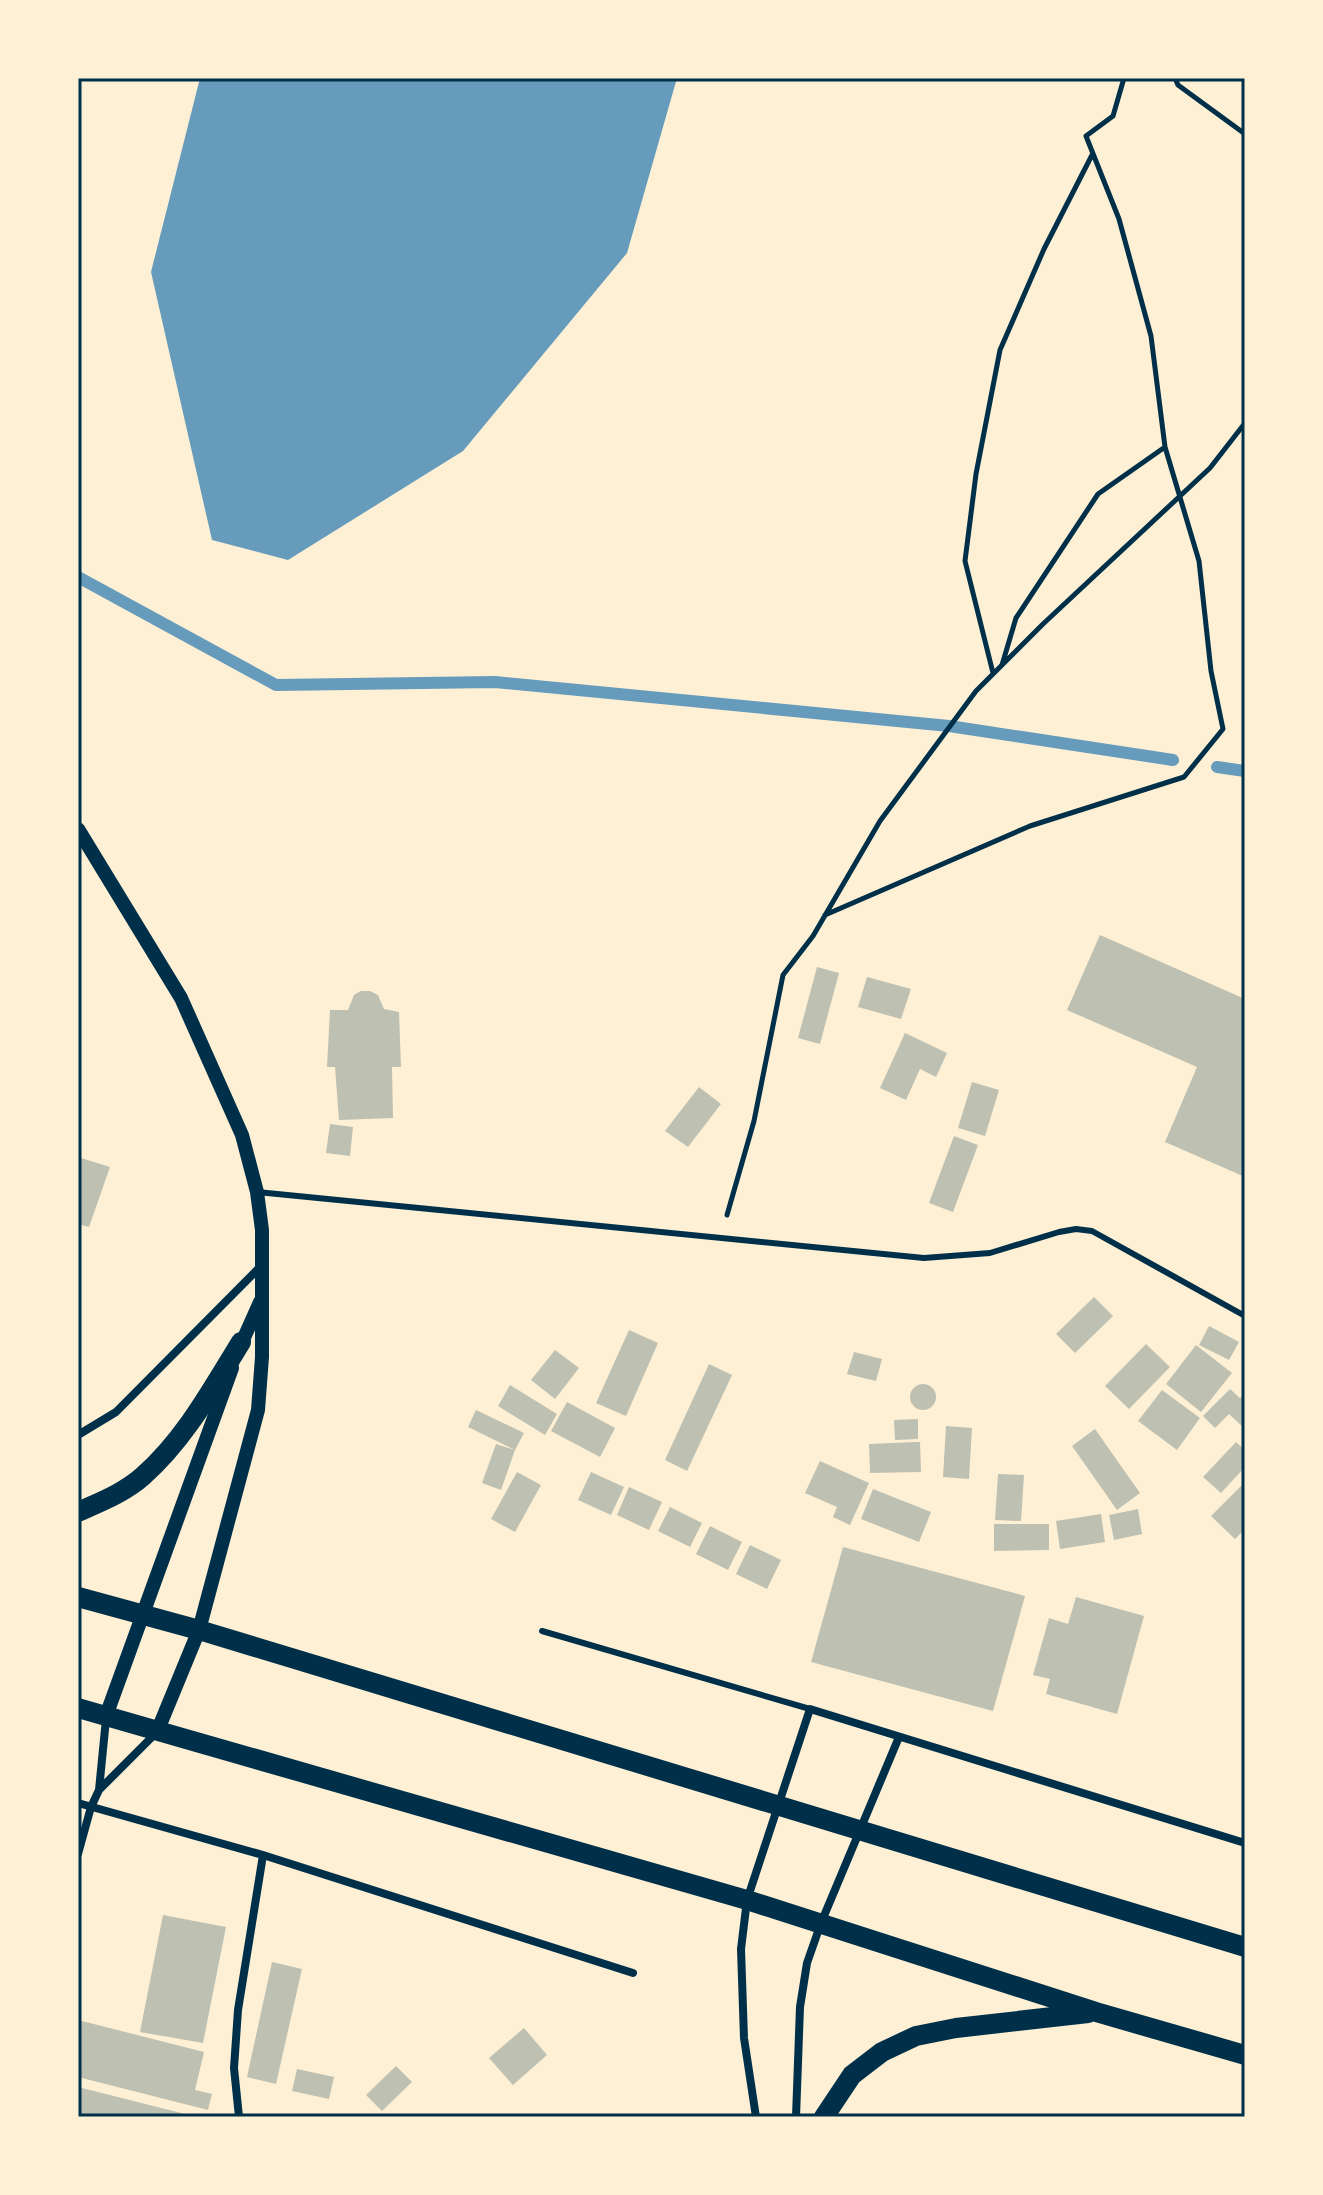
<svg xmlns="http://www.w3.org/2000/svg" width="1323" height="2195" font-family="Inter,sans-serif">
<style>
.water{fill:#669bbc}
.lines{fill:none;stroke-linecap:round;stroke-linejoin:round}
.stream{stroke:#669bbc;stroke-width:12}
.building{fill:#bec0b2}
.path{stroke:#003049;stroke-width:5}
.service{stroke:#003049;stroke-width:6}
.minor{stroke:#003049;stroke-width:8}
.tertiary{stroke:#003049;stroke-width:14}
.primary{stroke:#003049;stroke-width:20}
.neatline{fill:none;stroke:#003049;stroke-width:3}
</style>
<rect width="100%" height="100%" fill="#fdf0d5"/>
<path class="water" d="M 200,78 L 677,78 L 627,253 L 463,451 L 288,560 L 212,540 L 151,272 Z"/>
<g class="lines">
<path class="stream" d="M 78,577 L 276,685 L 495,682 L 949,726 L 1173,760
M 1217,767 L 1245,771"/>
</g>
<path class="building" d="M 1100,935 L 1245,999 L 1245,1177 L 1165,1142 L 1197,1067 L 1067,1010 Z
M 817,967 L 839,973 L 820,1044 L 798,1038 Z
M 867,977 L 911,989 L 901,1019 L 858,1007 Z
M 361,991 L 370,991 L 378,995 L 384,1009 L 399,1012 L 401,1067 L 392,1067 L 393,1118 L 339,1120 L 335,1067 L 327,1067 L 330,1010 L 348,1010 L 354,995 Z
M 905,1033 L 947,1053 L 936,1077 L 920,1069 L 906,1100 L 880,1088 Z
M 972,1082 L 999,1090 L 985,1136 L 958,1128 Z
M 699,1087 L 721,1104 L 688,1147 L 665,1131 Z
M 330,1124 L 353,1127 L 350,1156 L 326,1153 Z
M 954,1136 L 978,1145 L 953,1212 L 929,1203 Z
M 78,1157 L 110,1167 L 89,1227 L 78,1224 Z
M 1094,1297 L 1113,1316 L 1075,1353 L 1056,1334 Z
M 1209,1326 L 1239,1342 L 1229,1360 L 1199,1345 Z
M 629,1330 L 658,1343 L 626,1416 L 596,1403 Z
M 1146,1344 L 1170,1367 L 1129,1409 L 1105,1386 Z
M 1196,1345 L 1232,1373 L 1201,1412 L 1166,1384 Z
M 555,1350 L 579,1368 L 555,1399 L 531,1380 Z
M 854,1352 L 882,1359 L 876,1381 L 847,1374 Z
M 709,1364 L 732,1375 L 687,1471 L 665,1460 Z
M910 1397a13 13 0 1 1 26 0a13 13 0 1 1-26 0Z
M 510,1385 L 557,1414 L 545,1435 L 498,1406 Z
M 1230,1389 L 1240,1398 L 1245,1393 L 1245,1429 L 1229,1414 L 1215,1428 L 1203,1416 Z
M 1162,1390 L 1200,1418 L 1177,1450 L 1138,1421 Z
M 567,1402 L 615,1428 L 600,1457 L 551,1431 Z
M 476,1410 L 524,1433 L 515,1450 L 468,1427 Z
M 918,1419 L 918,1439 L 895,1440 L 894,1420 Z
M 946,1426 L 972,1428 L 969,1479 L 943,1477 Z
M 1095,1429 L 1140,1493 L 1117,1510 L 1072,1446 Z
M 916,1442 L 920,1442 L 921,1472 L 870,1473 L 869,1444 Z
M 1236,1442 L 1245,1450 L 1245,1467 L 1221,1493 L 1203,1477 Z
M 496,1444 L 515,1450 L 501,1490 L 482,1483 Z
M 820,1461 L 869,1483 L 850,1525 L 833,1517 L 837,1507 L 805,1493 Z
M 517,1472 L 541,1485 L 515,1532 L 491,1519 Z
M 591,1472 L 624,1487 L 611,1515 L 578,1500 Z
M 998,1474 L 1024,1475 L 1021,1521 L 995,1520 Z
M 1245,1482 L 1245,1529 L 1235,1539 L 1211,1516 Z
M 629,1487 L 662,1502 L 649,1530 L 617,1515 Z
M 873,1489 L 931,1512 L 919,1542 L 861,1519 Z
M 670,1507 L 702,1523 L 690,1547 L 658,1531 Z
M 1138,1509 L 1142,1534 L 1114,1540 L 1109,1515 Z
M 1101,1514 L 1105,1542 L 1060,1549 L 1056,1521 Z
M 994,1524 L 1049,1524 L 1049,1550 L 994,1551 Z
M 710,1526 L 742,1542 L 728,1570 L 696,1554 Z
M 750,1545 L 781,1560 L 767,1589 L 736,1574 Z
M 843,1547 L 1025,1596 L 993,1711 L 811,1662 Z
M 1076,1597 L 1144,1616 L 1117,1714 L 1046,1694 L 1050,1679 L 1033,1675 L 1049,1618 L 1068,1624 Z
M 163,1915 L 226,1927 L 203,2043 L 140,2032 Z
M 272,1962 L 302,1969 L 276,2084 L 247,2077 Z
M 78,2020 L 204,2052 L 195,2090 L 212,2094 L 208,2110 L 78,2077 Z
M 524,2028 L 547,2055 L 513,2085 L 489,2058 Z
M 396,2066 L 412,2082 L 382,2111 L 366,2095 Z
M 297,2069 L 334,2077 L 329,2099 L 292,2091 Z
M 78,2087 L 193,2116 L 193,2117 L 78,2117 Z"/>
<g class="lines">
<path class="path" d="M 1175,78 L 1178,85 L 1245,134
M 1002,665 L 1016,618 L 1098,494 L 1165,447
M 993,673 L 965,561 L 976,474 L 1000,350 L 1044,249 L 1092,155
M 825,915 L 1030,826 L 1184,777 L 1223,729 L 1211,671 L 1199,561 L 1165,447 L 1151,336 L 1119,219 L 1086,136 L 1113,116 L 1124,78
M 727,1215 L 754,1121 L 783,975 L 813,936 L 880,821 L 976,691 L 1043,624 L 1210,468 L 1245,423"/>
<path class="service" d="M 257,1192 L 924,1258 L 990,1253 L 1059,1232 L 1076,1229 L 1092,1231 L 1245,1316
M 542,1631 L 810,1709"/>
<path class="minor" d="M 78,1435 L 116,1412 L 262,1265
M 99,1790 L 157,1732
M 78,1803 L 263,1855 L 633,1973
M 78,1854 L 91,1807 L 99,1790 L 106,1719
M 239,2117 L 234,2068 L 238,2010 L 263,1855
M 756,2117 L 744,2038 L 741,1949 L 747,1900 L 810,1709 L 1245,1843
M 796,2117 L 800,2007 L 807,1963 L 821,1923 L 899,1737"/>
<path class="tertiary" d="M 78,829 L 181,998 L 242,1135 L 257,1192 L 262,1230 L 262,1357 L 258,1410 L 199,1630 L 157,1732
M 239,1349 L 260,1302
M 106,1716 L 232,1368"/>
<path class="primary" d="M 78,1512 C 100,1502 124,1493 143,1476 C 185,1439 212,1389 241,1342
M 78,1597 L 199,1630 L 1245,1947
M 78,1708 L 747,1900 L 1096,2012 L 1245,2055
M 824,2117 L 852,2075 L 882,2052 L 916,2036 L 956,2028 L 1088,2013"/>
</g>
<rect width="1323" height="2195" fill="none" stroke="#fdf0d5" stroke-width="160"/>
<rect x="80" y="80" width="1163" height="2035" class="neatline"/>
</svg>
